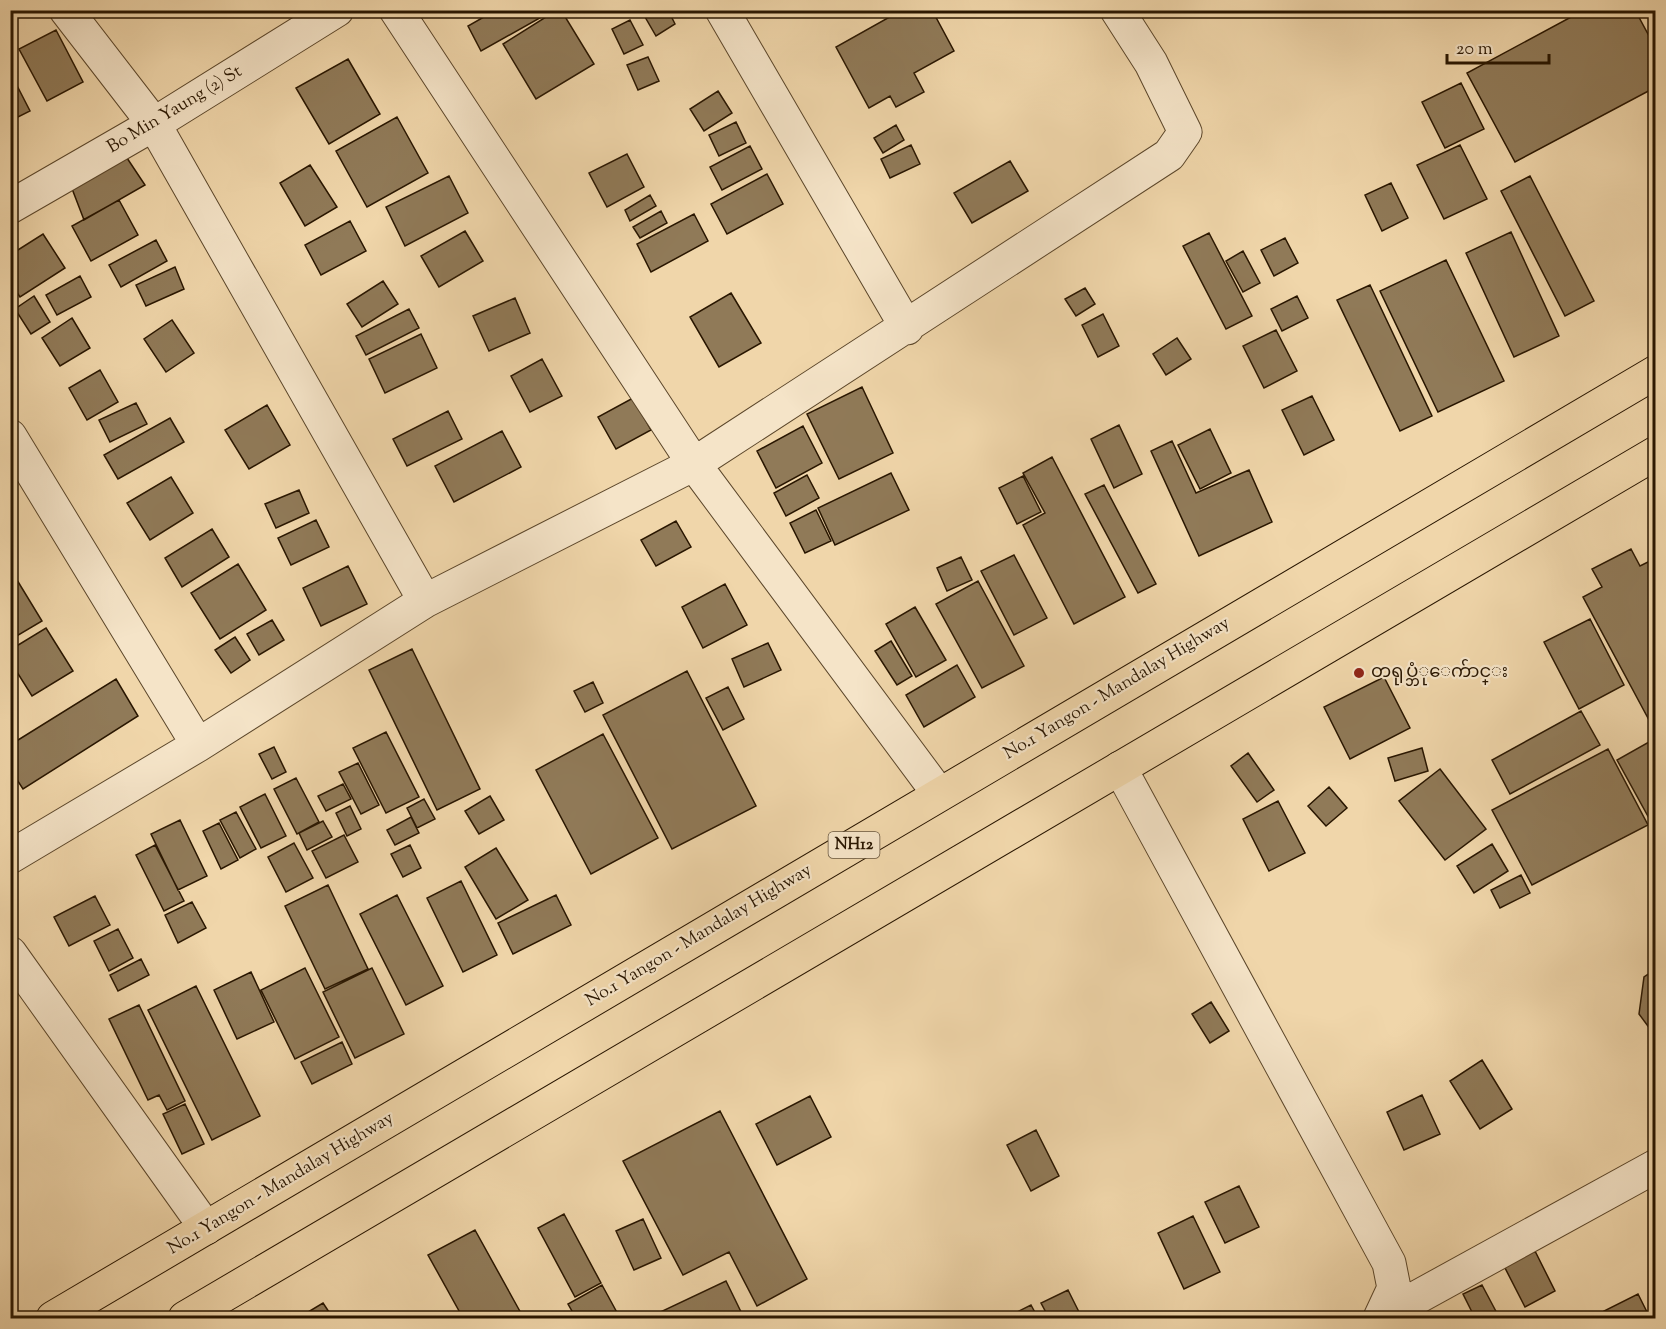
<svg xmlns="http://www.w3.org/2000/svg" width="1666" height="1329" font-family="'Sorts Mill Goudy','Noto Sans Myanmar',serif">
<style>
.building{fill:#907a58;stroke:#291600;stroke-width:1.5}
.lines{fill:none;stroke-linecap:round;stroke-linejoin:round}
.minor-casing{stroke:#5b462a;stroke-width:35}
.highway-casing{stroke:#291600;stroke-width:35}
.minor{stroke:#f5e4c8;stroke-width:33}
.highway{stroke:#f0d6aa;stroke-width:33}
.poi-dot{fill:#8f2418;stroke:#f5e4c8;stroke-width:2}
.labels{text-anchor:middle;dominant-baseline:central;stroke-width:4.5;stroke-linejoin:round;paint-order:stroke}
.shield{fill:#f5e4c8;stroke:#66543c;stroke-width:1.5}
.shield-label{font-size:16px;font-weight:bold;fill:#291600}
.street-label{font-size:18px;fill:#291600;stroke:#f5e4c8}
.poi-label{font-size:18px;fill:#291600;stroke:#f5e4c8;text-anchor:start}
</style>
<rect width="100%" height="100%" fill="#f0d6aa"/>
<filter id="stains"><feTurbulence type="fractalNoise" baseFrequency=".00333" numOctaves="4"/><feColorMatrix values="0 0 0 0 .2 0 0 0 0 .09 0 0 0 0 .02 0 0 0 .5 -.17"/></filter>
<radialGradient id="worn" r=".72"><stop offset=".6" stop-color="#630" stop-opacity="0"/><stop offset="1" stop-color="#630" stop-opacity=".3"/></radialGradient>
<path class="building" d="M 496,10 L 554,10 L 481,51 L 468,26 Z
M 557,10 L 561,10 L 594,64 L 536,99 L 503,44 Z
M 641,10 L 668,10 L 675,24 L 656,36 Z
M 902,10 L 932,10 L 954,51 L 914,73 L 924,92 L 896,107 L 890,96 L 869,108 L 836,47 Z
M 1584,10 L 1635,10 L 1656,49 L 1656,87 L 1515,162 L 1467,73 Z
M 630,20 L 643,45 L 624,54 L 612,29 Z
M 56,30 L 83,82 L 47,101 L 19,49 Z
M 648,57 L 659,81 L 638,90 L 627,65 Z
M 348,59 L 380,114 L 329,144 L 296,88 Z
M 10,72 L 30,111 L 10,121 Z
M 1461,83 L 1484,129 L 1445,148 L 1422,102 Z
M 718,91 L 732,113 L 704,131 L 690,109 Z
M 397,117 L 428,173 L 367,207 L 336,151 Z
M 736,122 L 746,143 L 719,156 L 709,135 Z
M 896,125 L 904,140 L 883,153 L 874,138 Z
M 911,145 L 920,164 L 890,178 L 881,159 Z
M 1460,145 L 1487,199 L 1444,219 L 1417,165 Z
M 750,146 L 762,169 L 722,190 L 710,167 Z
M 627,154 L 644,187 L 607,207 L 589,173 Z
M 125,155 L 145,185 L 84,220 L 71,186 Z
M 1010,161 L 1028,191 L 972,223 L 954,193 Z
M 310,165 L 337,207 L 305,226 L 280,183 Z
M 767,174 L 783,204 L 727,234 L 711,204 Z
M 449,176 L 468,213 L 405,246 L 386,207 Z
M 1530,176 L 1594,301 L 1565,316 L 1501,191 Z
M 1391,183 L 1408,218 L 1382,231 L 1365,195 Z
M 650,195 L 656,206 L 630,221 L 625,210 Z
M 119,200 L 138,235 L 91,261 L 72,226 Z
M 661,211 L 667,223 L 640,238 L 633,227 Z
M 694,214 L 708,241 L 651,272 L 637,244 Z
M 350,221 L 366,251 L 321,275 L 305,245 Z
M 465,231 L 483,261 L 439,287 L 421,256 Z
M 1511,232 L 1559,336 L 1514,357 L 1466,253 Z
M 1209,233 L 1252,316 L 1226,329 L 1183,246 Z
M 43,234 L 65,268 L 20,297 L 10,282 L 10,255 Z
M 1285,238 L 1298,263 L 1274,276 L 1261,250 Z
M 156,240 L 167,261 L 121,287 L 109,265 Z
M 1243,251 L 1260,283 L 1243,292 L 1226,261 Z
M 1446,260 L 1504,381 L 1438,412 L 1380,291 Z
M 175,267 L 184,289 L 146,306 L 136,285 Z
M 80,276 L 91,297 L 57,315 L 46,295 Z
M 383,281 L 398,304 L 362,327 L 347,304 Z
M 1370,285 L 1432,416 L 1400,431 L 1337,300 Z
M 1085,288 L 1095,304 L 1076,316 L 1065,299 Z
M 731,293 L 761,343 L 719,367 L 690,317 Z
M 34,296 L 50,322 L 31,334 L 15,309 Z
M 1297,296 L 1308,318 L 1282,331 L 1271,309 Z
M 515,298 L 530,333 L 489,351 L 473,316 Z
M 409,309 L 419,328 L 366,355 L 356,336 Z
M 1103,314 L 1119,346 L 1098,357 L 1082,325 Z
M 72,318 L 90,348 L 60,366 L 42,338 Z
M 172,320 L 194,353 L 166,372 L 144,339 Z
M 1276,330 L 1297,371 L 1264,388 L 1243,346 Z
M 421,334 L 437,368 L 385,393 L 369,359 Z
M 1177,338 L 1191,359 L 1166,375 L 1153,354 Z
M 542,359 L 562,396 L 530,412 L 511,376 Z
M 100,370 L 118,402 L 87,420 L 69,388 Z
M 862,387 L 893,453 L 839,479 L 807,414 Z
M 1312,396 L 1334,440 L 1304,455 L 1282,410 Z
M 633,398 L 651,430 L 616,449 L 598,417 Z
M 136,403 L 147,424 L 110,442 L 99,420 Z
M 267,405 L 290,445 L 249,469 L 225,430 Z
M 448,411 L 462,439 L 407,466 L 393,439 Z
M 170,418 L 184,442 L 118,479 L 104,455 Z
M 1119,425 L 1142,474 L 1114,488 L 1091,439 Z
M 803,426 L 822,463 L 776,488 L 757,451 Z
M 1210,429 L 1231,473 L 1200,489 L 1178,445 Z
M 502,431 L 521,467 L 454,502 L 435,466 Z
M 1172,441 L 1196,493 L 1249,470 L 1272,522 L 1199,556 L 1151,451 Z
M 1052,457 L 1125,597 L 1074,624 L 1023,525 L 1045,513 L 1023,473 Z
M 891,473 L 909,510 L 835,545 L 818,508 Z
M 807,475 L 819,498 L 786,516 L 774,493 Z
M 1023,476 L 1041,512 L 1017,524 L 999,488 Z
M 171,477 L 193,513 L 150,540 L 127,503 Z
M 1104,485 L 1156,584 L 1138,593 L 1085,494 Z
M 299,490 L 309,513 L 276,528 L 265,504 Z
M 816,510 L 831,541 L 805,553 L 790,523 Z
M 316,520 L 329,547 L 291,565 L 278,538 Z
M 676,521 L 691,547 L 656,566 L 641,540 Z
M 212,529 L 229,557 L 182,587 L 165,558 Z
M 1631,549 L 1640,566 L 1656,558 L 1656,716 L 1649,720 L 1583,597 L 1602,587 L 1592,569 Z
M 1014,555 L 1047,618 L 1014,635 L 981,571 Z
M 961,557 L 972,580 L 947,591 L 937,568 Z
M 238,564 L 266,610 L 220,639 L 191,593 Z
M 348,566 L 367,604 L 321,626 L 303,588 Z
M 17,580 L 42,621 L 10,640 L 10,584 Z
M 978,581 L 1024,666 L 982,688 L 936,604 Z
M 725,584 L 747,625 L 703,648 L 682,607 Z
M 915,607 L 946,660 L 916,677 L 886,624 Z
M 1590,619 L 1624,685 L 1579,709 L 1544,642 Z
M 272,620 L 284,640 L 259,655 L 247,634 Z
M 46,628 L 73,671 L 32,696 L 10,661 L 10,650 Z
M 235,637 L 250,660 L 231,673 L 215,650 Z
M 891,641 L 912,676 L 897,685 L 875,651 Z
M 768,643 L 781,670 L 744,687 L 732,659 Z
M 412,649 L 480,789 L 437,810 L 369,670 Z
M 957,665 L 975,697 L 924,727 L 906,695 Z
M 687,671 L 756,806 L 672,849 L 603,715 Z
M 1384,677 L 1410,728 L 1350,759 L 1324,707 Z
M 116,679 L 138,716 L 23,789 L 10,769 L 10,745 Z
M 593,682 L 603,703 L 585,712 L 574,691 Z
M 728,687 L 744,719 L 723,730 L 706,698 Z
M 1581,711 L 1600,745 L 1510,794 L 1492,760 Z
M 386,732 L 419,797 L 386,813 L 353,748 Z
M 603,734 L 658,838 L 591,874 L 536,770 Z
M 1656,738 L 1656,828 L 1655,829 L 1617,760 Z
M 274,747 L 286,772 L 272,779 L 259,754 Z
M 1422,748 L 1428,771 L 1395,781 L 1388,758 Z
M 1608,749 L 1648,825 L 1532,885 L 1492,810 Z
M 1248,753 L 1274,790 L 1257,802 L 1231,766 Z
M 358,763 L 379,805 L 361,814 L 339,772 Z
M 1440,769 L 1486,829 L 1445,860 L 1399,801 Z
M 296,778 L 319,822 L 297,834 L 274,789 Z
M 343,784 L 351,799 L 326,811 L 318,796 Z
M 1329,787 L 1347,808 L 1326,826 L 1308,806 Z
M 265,794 L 286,836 L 261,848 L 240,807 Z
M 490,796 L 504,820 L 479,834 L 465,811 Z
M 424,799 L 435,819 L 417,828 L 407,808 Z
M 1278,801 L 1305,853 L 1269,871 L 1243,819 Z
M 350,806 L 361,829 L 347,836 L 336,813 Z
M 236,812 L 256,849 L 240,858 L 220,820 Z
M 411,817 L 419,833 L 395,845 L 387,830 Z
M 180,820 L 207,876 L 178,890 L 151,834 Z
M 323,821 L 332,837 L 307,850 L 299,833 Z
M 219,823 L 238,860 L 221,869 L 203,831 Z
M 344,835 L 358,862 L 326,878 L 312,851 Z
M 294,843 L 313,878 L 286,892 L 268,857 Z
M 1492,844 L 1508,871 L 1474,893 L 1457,866 Z
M 155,845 L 184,901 L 164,911 L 136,855 Z
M 410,845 L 421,868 L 403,877 L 391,854 Z
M 496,848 L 528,900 L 496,919 L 465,867 Z
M 1521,875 L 1530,893 L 1500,908 L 1491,890 Z
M 461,881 L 497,955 L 463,972 L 427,898 Z
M 328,885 L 368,969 L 325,989 L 285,906 Z
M 397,895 L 443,986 L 406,1005 L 360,914 Z
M 556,895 L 571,925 L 513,954 L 498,923 Z
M 95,896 L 110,925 L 69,946 L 54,917 Z
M 192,902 L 206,928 L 178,943 L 165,915 Z
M 118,929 L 133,958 L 109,971 L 94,941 Z
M 141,959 L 149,975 L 118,991 L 110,975 Z
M 305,968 L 339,1037 L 295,1059 L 261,990 Z
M 372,968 L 404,1034 L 355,1058 L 323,992 Z
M 1656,969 L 1656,1037 L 1639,1014 L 1644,977 Z
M 251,972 L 274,1022 L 237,1039 L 214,990 Z
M 196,986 L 260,1116 L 212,1140 L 148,1010 Z
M 1211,1002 L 1229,1031 L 1210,1043 L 1192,1014 Z
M 139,1005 L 185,1101 L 167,1110 L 159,1095 L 148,1100 L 109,1019 Z
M 342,1042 L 352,1064 L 312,1084 L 301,1062 Z
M 1482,1060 L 1512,1109 L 1480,1129 L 1450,1081 Z
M 1422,1095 L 1440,1134 L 1404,1150 L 1387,1112 Z
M 810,1096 L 831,1137 L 777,1165 L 756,1124 Z
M 185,1104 L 204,1144 L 182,1154 L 163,1114 Z
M 720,1111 L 807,1279 L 757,1306 L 729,1252 L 683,1275 L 623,1161 Z
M 1036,1130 L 1059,1176 L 1031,1191 L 1007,1145 Z
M 1239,1186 L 1259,1227 L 1225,1243 L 1205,1202 Z
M 564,1214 L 601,1283 L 575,1297 L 538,1228 Z
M 1193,1216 L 1220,1272 L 1184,1289 L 1158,1233 Z
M 643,1219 L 661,1258 L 634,1270 L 616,1231 Z
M 475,1230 L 522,1315 L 514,1318 L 463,1318 L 428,1255 Z
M 1535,1251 L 1555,1291 L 1525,1307 L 1504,1266 Z
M 726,1281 L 744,1318 L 658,1318 L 656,1314 Z
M 602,1285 L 620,1318 L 576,1318 L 568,1304 Z
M 1482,1285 L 1499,1317 L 1496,1318 L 1475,1318 L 1463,1294 Z
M 1068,1290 L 1082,1318 L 1049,1318 L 1041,1303 Z
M 1638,1294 L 1650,1318 L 1608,1318 L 1604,1311 Z
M 323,1303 L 333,1318 L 298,1318 Z
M 1031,1305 L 1038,1318 L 1008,1318 L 1007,1317 Z"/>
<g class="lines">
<g class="minor-casing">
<path id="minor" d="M 66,10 L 154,124 L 425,601
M 396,10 L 694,464 L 939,794
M 722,10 L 907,328
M 10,207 L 154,124 L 337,10
M 10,436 L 198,745
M 1120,768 L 1389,1263 L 1394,1288 L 1380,1318
M 10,857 L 198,745 L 425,601 L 694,464 L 1169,155 L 1185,132 L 1151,63 L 1117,10
M 10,953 L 206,1228
M 1383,1316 L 1656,1166"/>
</g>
<g class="highway-casing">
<path id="highway" d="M 53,1318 L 1656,372
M 185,1318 L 1656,453"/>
</g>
<use href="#minor" class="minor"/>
<use href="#highway" class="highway"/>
</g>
<circle class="poi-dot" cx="1359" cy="673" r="6"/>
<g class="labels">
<rect class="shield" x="828.5" y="832" width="51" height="26" rx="4.5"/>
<g class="shield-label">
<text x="854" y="845">NH12</text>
</g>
<g class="street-label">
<text transform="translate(175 110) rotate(-31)">Bo Min Yaung (2) St</text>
<text transform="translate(1117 689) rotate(-31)">No.1 Yangon - Mandalay Highway</text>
<text transform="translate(699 936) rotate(-31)">No.1 Yangon - Mandalay Highway</text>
<text transform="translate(281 1184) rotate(-31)">No.1 Yangon - Mandalay Highway</text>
</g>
<g class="poi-label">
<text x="1371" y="673">တရုပ္ဘံုေက်ာင္း</text>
</g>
</g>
<rect width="1666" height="1329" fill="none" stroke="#f0d6aa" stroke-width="36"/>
<rect x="12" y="12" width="1642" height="1305" fill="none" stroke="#291600" stroke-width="3"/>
<rect x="18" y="18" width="1630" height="1293" fill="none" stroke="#291600" stroke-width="1.5"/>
<path d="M1447 54v9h102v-9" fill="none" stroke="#291600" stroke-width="3"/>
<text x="1456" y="54" font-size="18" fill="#291600" stroke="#f5e4c8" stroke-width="4.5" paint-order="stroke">20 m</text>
<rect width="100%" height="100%" filter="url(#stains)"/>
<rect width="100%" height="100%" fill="url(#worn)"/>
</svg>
